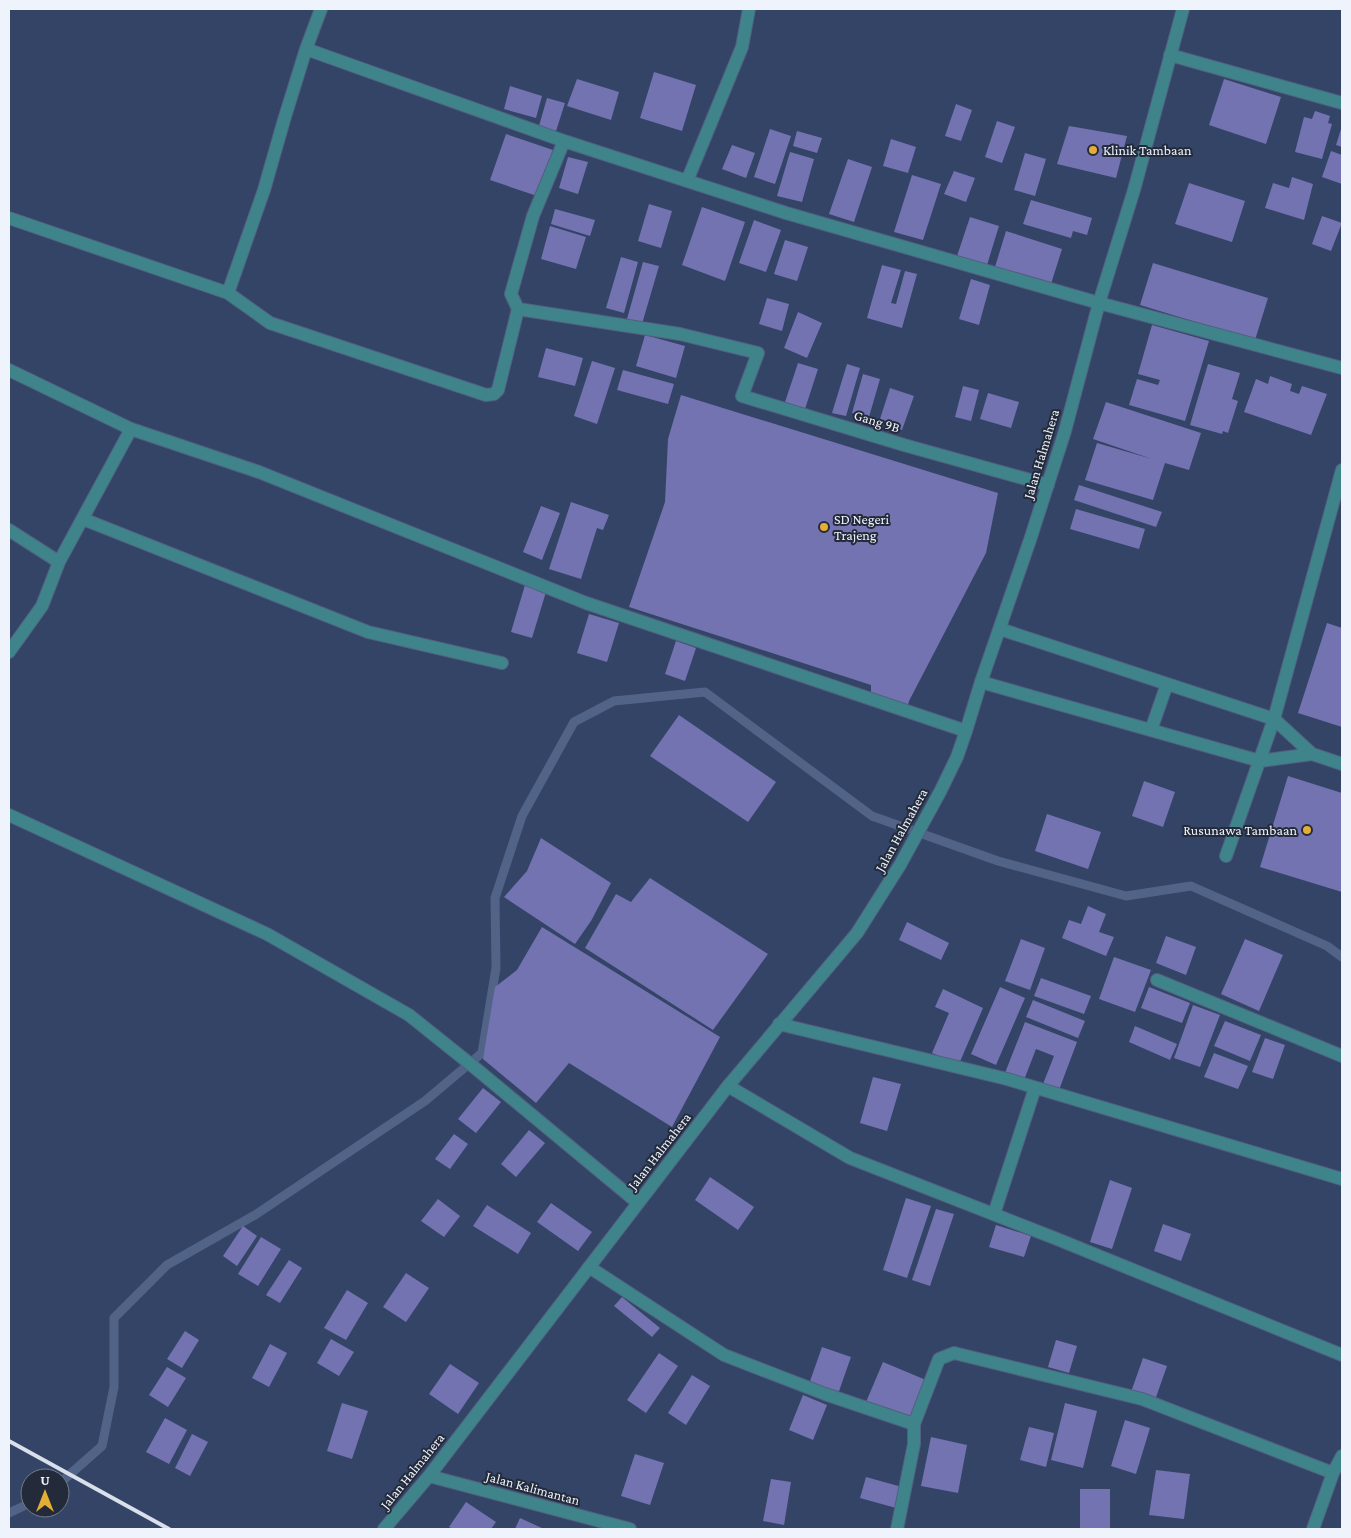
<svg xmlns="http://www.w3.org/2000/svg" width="1351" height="1538" font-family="'Crimson Pro',serif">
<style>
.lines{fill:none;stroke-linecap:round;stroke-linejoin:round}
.stream{stroke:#526388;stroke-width:9}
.building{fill:#7373b1}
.minor-casing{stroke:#51607f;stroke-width:14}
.tertiary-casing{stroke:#51607f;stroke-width:14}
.minor{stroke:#3f848a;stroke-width:12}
.tertiary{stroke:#3f848a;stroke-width:12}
.rail{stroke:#d9dfeb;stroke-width:4}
.poi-dot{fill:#e4ae35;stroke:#232b3b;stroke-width:2}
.labels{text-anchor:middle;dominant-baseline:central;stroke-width:4;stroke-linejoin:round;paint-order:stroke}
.poi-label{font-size:14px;fill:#eff3fc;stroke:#232b3b;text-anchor:start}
.street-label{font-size:14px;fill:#eff3fc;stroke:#232b3b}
</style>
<rect width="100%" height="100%" fill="#334467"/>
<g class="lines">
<path class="stream" d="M 60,1483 L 102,1446 L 114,1387 L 114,1318 L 167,1265 L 255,1215 L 425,1101 L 482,1053 L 496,968 L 495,898 L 522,816 L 574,722 L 614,701 L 705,692 L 872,816 L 998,861 L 1126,896 L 1191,886 L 1327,946 L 1342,957
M 9,1513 L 30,1503"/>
</g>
<path class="building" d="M 654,72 L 696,85 L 682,131 L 640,118 Z
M 577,79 L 619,92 L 611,120 L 567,106 Z
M 1224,79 L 1281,97 L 1266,144 L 1209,125 Z
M 510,86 L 542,96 L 536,118 L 504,109 Z
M 547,98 L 565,103 L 556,131 L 539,126 Z
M 956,104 L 972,110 L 961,141 L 945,136 Z
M 1315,111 L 1330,116 L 1328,123 L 1332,124 L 1322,159 L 1295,152 L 1304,117 L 1312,119 Z
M 997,121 L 1015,127 L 1002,163 L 985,157 Z
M 1069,126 L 1127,136 L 1116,178 L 1057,164 Z
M 1342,126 L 1342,147 L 1336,145 Z
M 770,129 L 791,136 L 775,184 L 754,177 Z
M 797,131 L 822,138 L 817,153 L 793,146 Z
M 506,134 L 553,150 L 537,196 L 490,180 Z
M 891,139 L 916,147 L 908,173 L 883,166 Z
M 732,145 L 755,153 L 746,178 L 722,169 Z
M 1331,151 L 1342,155 L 1342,184 L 1322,177 Z
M 790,152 L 814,159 L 802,202 L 777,196 Z
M 1025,153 L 1046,159 L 1035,196 L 1014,190 Z
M 568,157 L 588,162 L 578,194 L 559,188 Z
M 848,159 L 872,167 L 854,222 L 829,214 Z
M 954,171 L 975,178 L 966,202 L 944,194 Z
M 912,175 L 941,184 L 923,240 L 894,232 Z
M 1292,177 L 1313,184 L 1304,220 L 1265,208 L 1273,183 L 1289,188 Z
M 1189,183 L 1245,201 L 1232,242 L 1175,224 Z
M 1031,200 L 1092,218 L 1087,235 L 1073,231 L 1071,238 L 1023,224 Z
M 649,204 L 672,211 L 661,248 L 638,241 Z
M 702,207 L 745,222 L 725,281 L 682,265 Z
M 555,209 L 595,220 L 590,236 L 551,224 Z
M 1322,216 L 1342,223 L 1331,251 L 1312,244 Z
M 970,217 L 999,226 L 987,265 L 957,256 Z
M 754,220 L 781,230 L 766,272 L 739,263 Z
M 550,226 L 586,237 L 576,269 L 541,259 Z
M 1006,231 L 1062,249 L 1051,284 L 995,267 Z
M 785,240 L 808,247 L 797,281 L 774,274 Z
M 621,257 L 638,262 L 624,313 L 606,308 Z
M 643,262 L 659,266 L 642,324 L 627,319 Z
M 1153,263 L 1268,298 L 1255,340 L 1140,305 Z
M 882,265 L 901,270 L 891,303 L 896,304 L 905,271 L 917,274 L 902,328 L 867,318 Z
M 971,279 L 990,285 L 979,325 L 959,319 Z
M 767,298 L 789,304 L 782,331 L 759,324 Z
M 798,312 L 822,323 L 807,358 L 784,348 Z
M 1152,325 L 1209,341 L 1185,421 L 1129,405 L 1137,379 L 1158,385 L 1160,380 L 1138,374 Z
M 645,335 L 685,346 L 676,378 L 636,366 Z
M 546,348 L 583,358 L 575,386 L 538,377 Z
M 592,361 L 615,368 L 597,424 L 574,416 Z
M 798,363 L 818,369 L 805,409 L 785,402 Z
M 847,364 L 860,368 L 846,416 L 832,413 Z
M 1208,364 L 1240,373 L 1232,399 L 1238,401 L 1228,433 L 1223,431 L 1222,434 L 1190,425 Z
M 623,370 L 674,384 L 668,404 L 617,390 Z
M 863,374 L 880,379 L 869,417 L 852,413 Z
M 1270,376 L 1292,384 L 1290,391 L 1299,394 L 1302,386 L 1327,394 L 1311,435 L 1244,412 L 1256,379 L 1268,384 Z
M 963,386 L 979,390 L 971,421 L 955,417 Z
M 890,388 L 914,396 L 902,430 L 879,422 Z
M 988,393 L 1019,402 L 1011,428 L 980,419 Z
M 681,395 L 998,493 L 986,553 L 909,701 L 907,709 L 871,697 L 871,685 L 629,607 L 665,502 L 668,439 Z
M 1106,402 L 1201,433 L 1189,470 L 1165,463 L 1153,500 L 1085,480 L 1097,443 L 1152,459 L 1093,439 Z
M 1079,485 L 1162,512 L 1156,527 L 1074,500 Z
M 571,502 L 609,515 L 603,530 L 597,528 L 581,579 L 549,569 Z
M 541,506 L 560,513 L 542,560 L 523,552 Z
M 1076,509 L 1145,529 L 1139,549 L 1070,529 Z
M 525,585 L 546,592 L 532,638 L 511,632 Z
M 589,614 L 619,623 L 607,662 L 577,653 Z
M 1327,623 L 1342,628 L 1342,727 L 1298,713 Z
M 676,641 L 696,648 L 685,681 L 665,674 Z
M 679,715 L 776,782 L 748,822 L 650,756 Z
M 1288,776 L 1342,793 L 1342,892 L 1260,867 Z
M 1144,781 L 1175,792 L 1163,827 L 1132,816 Z
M 1047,814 L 1101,832 L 1088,869 L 1035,851 Z
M 541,838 L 611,883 L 591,921 L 575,944 L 504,897 L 527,871 Z
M 650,878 L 768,954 L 713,1030 L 585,948 L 616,894 L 631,902 Z
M 1088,906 L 1106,914 L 1099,932 L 1114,937 L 1106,956 L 1062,938 L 1069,920 L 1081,924 Z
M 907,922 L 949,943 L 941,960 L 899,940 Z
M 542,927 L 720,1037 L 672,1127 L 569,1063 L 536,1103 L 483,1059 L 495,987 L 517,970 Z
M 1166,936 L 1196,947 L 1186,975 L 1156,963 Z
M 1021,939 L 1045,948 L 1030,990 L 1005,981 Z
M 1245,939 L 1283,955 L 1259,1011 L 1221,994 Z
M 1114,957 L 1151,970 L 1135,1012 L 1099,999 Z
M 1041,978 L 1091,996 L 1084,1014 L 1034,996 Z
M 1000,987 L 1025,998 L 996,1065 L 971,1054 Z
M 1149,987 L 1190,1003 L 1182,1023 L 1141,1008 Z
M 943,989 L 983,1008 L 959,1064 L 932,1053 L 949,1013 L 935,1007 Z
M 1033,1000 L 1085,1021 L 1078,1038 L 1026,1017 Z
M 1193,1005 L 1220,1015 L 1200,1067 L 1174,1058 Z
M 1225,1021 L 1261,1035 L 1250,1061 L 1214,1046 Z
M 1025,1022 L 1077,1042 L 1059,1090 L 1043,1084 L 1054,1056 L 1036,1049 L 1024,1080 L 1005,1073 Z
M 1135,1026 L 1177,1044 L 1170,1060 L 1129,1042 Z
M 1265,1038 L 1285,1045 L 1273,1079 L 1252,1072 Z
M 1214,1053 L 1248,1066 L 1238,1089 L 1204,1077 Z
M 873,1077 L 901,1084 L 887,1131 L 860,1123 Z
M 483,1088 L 501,1102 L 476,1133 L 458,1119 Z
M 529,1130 L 545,1143 L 516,1177 L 501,1164 Z
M 454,1134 L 468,1144 L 450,1169 L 435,1159 Z
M 710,1177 L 754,1207 L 738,1230 L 695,1200 Z
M 1110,1180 L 1132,1188 L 1112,1249 L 1090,1242 Z
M 906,1198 L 931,1206 L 907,1278 L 883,1270 Z
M 438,1199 L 460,1216 L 444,1237 L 421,1221 Z
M 551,1203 L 592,1232 L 578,1251 L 537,1222 Z
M 487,1205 L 531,1233 L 518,1254 L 473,1226 Z
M 936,1209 L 954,1214 L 930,1286 L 912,1280 Z
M 1163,1224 L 1191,1234 L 1181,1261 L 1154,1251 Z
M 996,1225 L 1031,1236 L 1024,1257 L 989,1247 Z
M 243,1226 L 257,1236 L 237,1266 L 223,1256 Z
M 261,1237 L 281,1249 L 258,1286 L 238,1274 Z
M 289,1260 L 302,1268 L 280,1303 L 266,1295 Z
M 406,1273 L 429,1288 L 406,1322 L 383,1307 Z
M 347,1290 L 368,1303 L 346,1340 L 324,1328 Z
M 622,1297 L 660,1328 L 652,1337 L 614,1306 Z
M 185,1331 L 199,1340 L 182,1368 L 167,1359 Z
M 331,1339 L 354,1352 L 339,1376 L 317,1363 Z
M 1056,1340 L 1077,1346 L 1069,1373 L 1048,1367 Z
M 270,1344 L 287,1353 L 269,1387 L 252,1378 Z
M 822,1347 L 851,1357 L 838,1394 L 809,1384 Z
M 659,1353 L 678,1366 L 646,1413 L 627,1400 Z
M 1143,1358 L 1167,1366 L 1155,1400 L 1131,1392 Z
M 883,1362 L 926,1380 L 909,1419 L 866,1402 Z
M 450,1364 L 479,1383 L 458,1414 L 429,1394 Z
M 167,1367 L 186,1378 L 168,1407 L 149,1395 Z
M 692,1375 L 710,1386 L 686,1425 L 668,1413 Z
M 803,1395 L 827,1405 L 813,1440 L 789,1430 Z
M 342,1403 L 368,1411 L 352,1459 L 327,1451 Z
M 1065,1403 L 1097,1411 L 1083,1468 L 1051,1460 Z
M 165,1418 L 187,1430 L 169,1464 L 146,1452 Z
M 1125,1420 L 1150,1428 L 1136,1474 L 1111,1466 Z
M 1029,1427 L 1054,1433 L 1046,1467 L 1020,1460 Z
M 192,1434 L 208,1442 L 190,1476 L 175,1468 Z
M 931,1437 L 967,1445 L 958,1493 L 921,1486 Z
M 635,1454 L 664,1463 L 650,1505 L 621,1496 Z
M 1156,1470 L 1190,1474 L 1184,1519 L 1149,1515 Z
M 866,1477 L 902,1487 L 896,1508 L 860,1498 Z
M 771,1479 L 791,1482 L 784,1525 L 763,1521 Z
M 1080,1489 L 1110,1489 L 1110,1529 L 1080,1529 Z
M 466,1502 L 496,1522 L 491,1529 L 453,1529 L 449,1527 Z
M 520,1518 L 544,1529 L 515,1529 Z"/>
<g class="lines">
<g class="minor-casing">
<path id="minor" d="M 306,49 L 321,9
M 1170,55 L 1342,103
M 564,141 L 533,216 L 511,294 L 518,309 L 680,334 L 758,353 L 742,396 L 904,445 L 1048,485
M 687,181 L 742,47 L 749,9
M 9,218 L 228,293 L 264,190 L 284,120 L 306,49 L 564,141 L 786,213 L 1099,303 L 1342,368
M 228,293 L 270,323 L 486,395 L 494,394 L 498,390 L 518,309
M 9,370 L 131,429 L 259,472 L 586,603 L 966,731
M 83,519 L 368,632 L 502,663
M 9,530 L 59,562
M 1000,629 L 1274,719 L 1312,754 L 1342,764
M 9,652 L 42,606 L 59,562 L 131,429
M 981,682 L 1260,761 L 1312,754
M 1151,730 L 1167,684
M 9,815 L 267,934 L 409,1015 L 474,1067 L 638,1203
M 1226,856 L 1274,719 L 1342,470
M 1157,980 L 1342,1056
M 779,1024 L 1007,1079 L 1342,1179
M 728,1086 L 850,1158 L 1057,1239 L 1342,1355
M 994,1214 L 1035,1088
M 589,1267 L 724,1355 L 825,1394 L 914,1424
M 897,1529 L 914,1444 L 914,1424 L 939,1359 L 954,1353 L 1142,1399 L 1333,1473
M 1313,1529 L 1333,1473 L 1342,1456"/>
</g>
<g class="tertiary-casing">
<path id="tertiary" d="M 429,1476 L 630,1529
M 384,1529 L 429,1476 L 728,1086 L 857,933 L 900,865 L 940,792 L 957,757 L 966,731 L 981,682 L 1030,540 L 1065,431 L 1099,303 L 1134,190 L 1183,9"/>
</g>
<use href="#minor" class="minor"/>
<use href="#tertiary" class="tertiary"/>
<path class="rail" d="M 9,1441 L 169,1529"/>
</g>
<g class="poi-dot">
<circle cx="1093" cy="150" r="5"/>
<circle cx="824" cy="527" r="5"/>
<circle cx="1307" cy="830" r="5"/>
</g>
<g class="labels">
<g class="poi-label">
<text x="1103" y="150">Klinik Tambaan</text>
<text x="834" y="519">SD Negeri<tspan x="834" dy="16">Trajeng</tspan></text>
<text x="1297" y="830" text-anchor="end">Rusunawa Tambaan</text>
</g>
<g class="street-label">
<text transform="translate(877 421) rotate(17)">Gang 9B</text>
<text transform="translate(1041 454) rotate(-73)">Jalan Halmahera</text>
<text transform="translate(901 830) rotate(-61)">Jalan Halmahera</text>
<text transform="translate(659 1151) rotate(-52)">Jalan Halmahera</text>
<text transform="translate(412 1471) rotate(-51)">Jalan Halmahera</text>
<text transform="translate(533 1488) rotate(15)">Jalan Kalimantan</text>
</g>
</g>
<rect width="1351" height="1538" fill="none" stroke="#eff3fc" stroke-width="20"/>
<g transform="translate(45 1493)"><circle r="24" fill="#232b3b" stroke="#757b88"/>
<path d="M0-4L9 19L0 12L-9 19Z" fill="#e4ae35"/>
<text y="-8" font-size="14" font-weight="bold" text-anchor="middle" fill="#eff3fc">U</text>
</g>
</svg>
